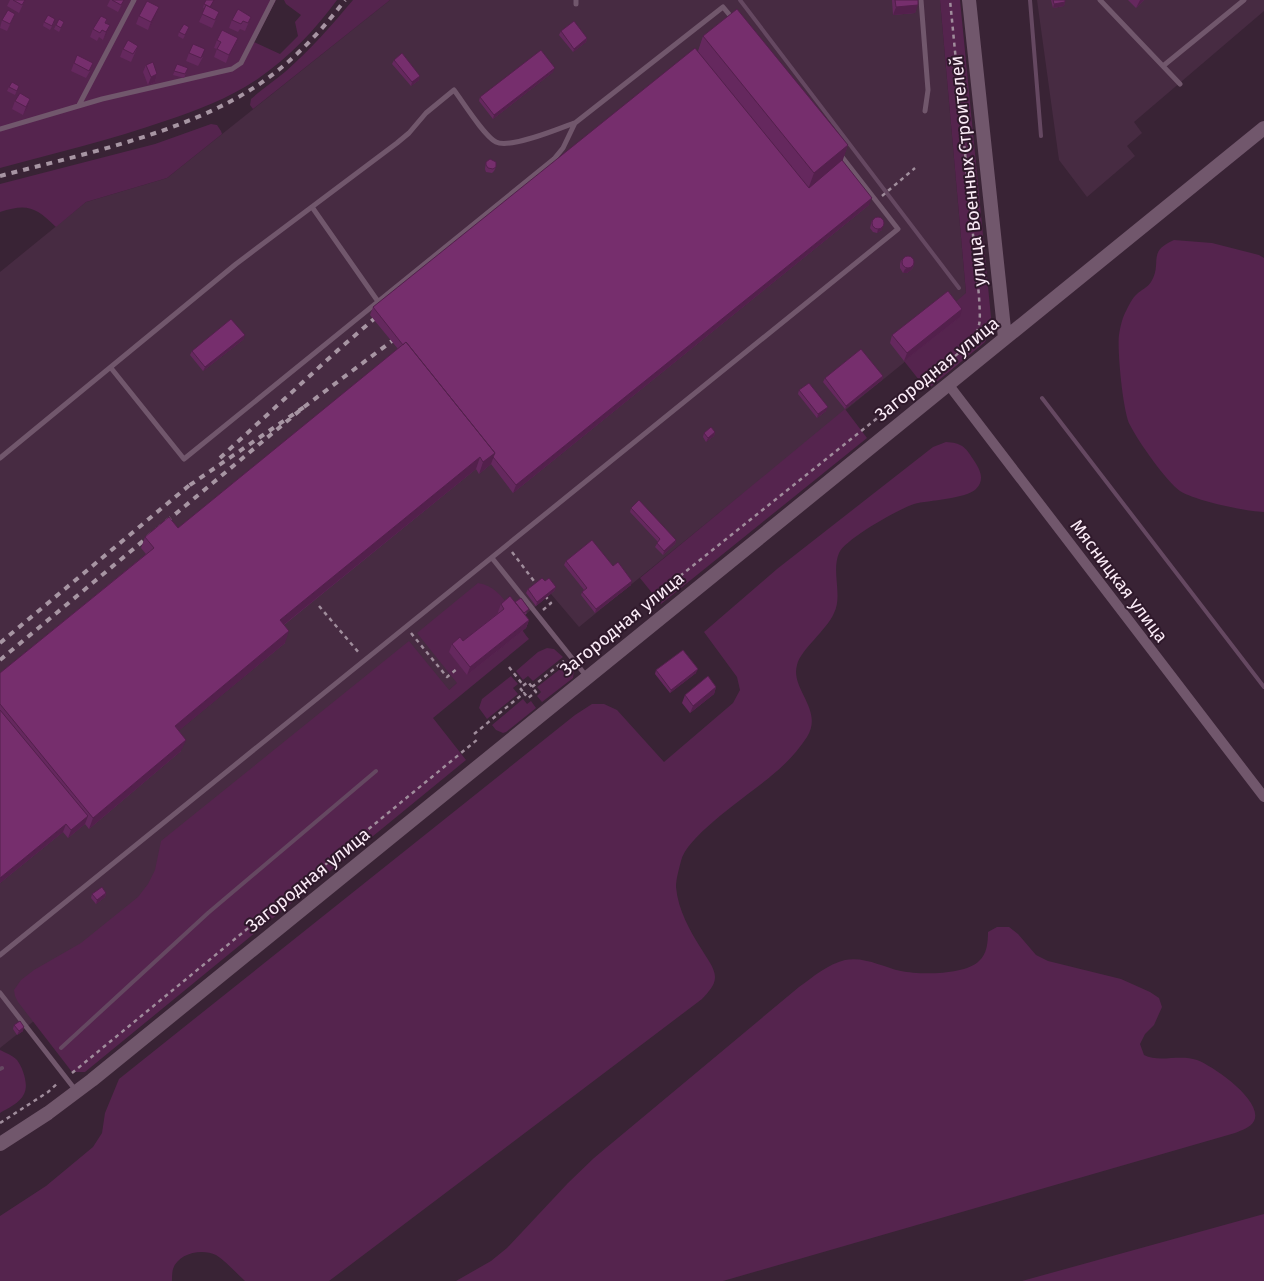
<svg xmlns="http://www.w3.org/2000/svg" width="1264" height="1281" font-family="'Fira Sans',sans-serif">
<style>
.built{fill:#472b42}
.green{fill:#55244e}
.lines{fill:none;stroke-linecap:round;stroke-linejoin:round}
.stream{stroke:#654861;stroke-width:4}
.path{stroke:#a08d9c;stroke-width:2.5;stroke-dasharray:4 4;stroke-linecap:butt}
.lane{stroke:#71576c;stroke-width:5}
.street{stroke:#71576c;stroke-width:10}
.secondary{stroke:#71576c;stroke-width:14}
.rail{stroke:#a795a3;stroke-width:4;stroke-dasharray:6 6;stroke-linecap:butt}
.wall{fill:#65285e}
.shaded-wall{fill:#53204c}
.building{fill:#762e6d;stroke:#53204c}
.labels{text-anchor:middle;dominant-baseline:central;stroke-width:4;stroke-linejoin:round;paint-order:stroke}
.street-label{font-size:18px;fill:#fbebf7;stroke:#2f192b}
</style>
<rect width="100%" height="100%" fill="#392335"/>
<path class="built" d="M 390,0 L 940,0 L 966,293 L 960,317 L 579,627 L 551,594 L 520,619 L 467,675 L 449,690 L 0,1048 L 0,272 L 86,202 L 167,178 Z
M 1037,0 L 1264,0 L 1264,11 L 1134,122 L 1142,133 L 1127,146 L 1135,156 L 1087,197 L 1059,160 Z"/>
<path class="green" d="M 0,0 L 276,0 L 254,42 L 280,54 L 298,36 L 295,22 L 301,15 L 286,4 L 284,0 L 337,0 C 316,29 288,58 259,78 C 230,98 198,110 165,121 C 111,140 55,153 0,168 Z
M 353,0 L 390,0 L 253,109 L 250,105 L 251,99 C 262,89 274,81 285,72 C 310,50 332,25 353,0 Z
M 940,0 L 960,0 L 991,317 L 991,328 L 985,342 L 927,390 L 904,361 L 959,317 L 951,306 L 966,293 Z
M 211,124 L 217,125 L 221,131 L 222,134 L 167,178 L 86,202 L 56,227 C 36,207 27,203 0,212 L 0,184 L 155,144 Z
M 1174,240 L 1212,243 L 1259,255 L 1264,258 L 1264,512 C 1244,511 1196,501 1180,491 C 1166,481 1138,441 1130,425 C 1123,413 1117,349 1119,335 C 1120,328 1122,319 1125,313 C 1128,307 1132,298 1137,294 C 1141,290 1148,287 1151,282 C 1163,263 1146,252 1174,240 Z
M 845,409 L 867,438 L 661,604 L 640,578 Z
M 946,442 C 961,443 965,446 973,459 C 979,468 986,479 976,489 C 966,499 929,500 914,504 C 899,509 845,539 839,553 C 831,572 843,595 834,613 C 827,630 801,649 797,665 C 790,689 824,710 807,737 C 797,752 785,765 771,776 C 750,794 686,836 681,861 C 679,869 676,879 676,887 C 678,910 690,931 702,950 C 706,957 715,968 715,977 C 715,986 708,992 702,999 L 329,1281 L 245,1281 C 235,1272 227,1262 216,1255 C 202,1248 178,1253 173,1269 C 172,1273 172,1277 172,1281 L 0,1281 L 0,1216 L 46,1186 L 93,1147 L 102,1133 L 105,1113 L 119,1079 L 575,715 L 592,704 L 604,704 L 617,710 L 664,762 L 733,703 L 740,690 L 737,677 L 704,632 L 777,569 L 933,447 Z
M 478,583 C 506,587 513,620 529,639 L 433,718 L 466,760 L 85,1072 L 72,1072 L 18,1002 L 15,996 L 14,990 L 21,980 L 34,970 L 81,943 L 138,897 L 148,884 L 155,870 L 161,841 L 409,641 L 449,690 L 457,683 L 417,633 Z
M 547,648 L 554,649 L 563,657 L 533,681 L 528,676 L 523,680 L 516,671 L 538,652 Z
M 568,663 L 574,670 L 573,678 L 542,702 L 537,696 L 541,692 L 537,687 Z
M 511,676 L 518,684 L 513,688 L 518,694 L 487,719 L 479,708 L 482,699 Z
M 523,699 L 527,704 L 531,701 L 536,708 L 506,732 L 503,733 L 496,730 L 492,725 Z
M 997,927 L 1009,927 L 1018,934 L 1036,955 L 1048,961 L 1121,979 L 1150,992 L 1159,998 L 1162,1007 L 1154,1025 L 1145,1034 L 1140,1044 L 1144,1055 C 1159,1063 1179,1054 1197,1060 C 1213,1066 1264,1101 1254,1121 C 1250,1128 1242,1130 1235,1133 L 723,1281 L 456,1281 L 491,1261 L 507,1248 L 568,1183 L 594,1158 L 799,987 C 813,977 828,964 845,960 C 864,956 883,967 901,971 C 920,975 965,975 979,961 C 987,954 988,942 988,932 Z
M 0,1050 C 6,1053 12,1055 17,1060 C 23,1068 29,1085 24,1094 C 20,1103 8,1108 0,1113 Z
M 1264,1214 L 1264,1281 L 1022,1281 Z"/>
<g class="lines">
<path class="stream" d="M 740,0 L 959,288
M 1030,0 L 1041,136
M 1042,398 L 1264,687
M 61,1048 L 208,913 L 376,771
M 0,1069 L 2,1068"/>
<path class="path" d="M 882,196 L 915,168
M 512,552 L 537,585
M 655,596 L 965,348 C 983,331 980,319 979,296 L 950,0
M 319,606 L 360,654
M 543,610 L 551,603 L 546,597
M 411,633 L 447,677 L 458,668
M 509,667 L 523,685
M 532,687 L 564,661
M 474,734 L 524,693 L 528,698 L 536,692 L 528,682 L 520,688 L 524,693
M 72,1073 L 478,739
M 0,1123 L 48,1092 L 59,1082"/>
<path class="lane" d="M 576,0 L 576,4
M 921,0 L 928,90 L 925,111
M 1100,0 L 1180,84
M 1163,66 L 1244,0
M 79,105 L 134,0
M 0,129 L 102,99 L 232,69 L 241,63 L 273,0
M 312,207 L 377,300
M 111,368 L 184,459 L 554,159 L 563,148 L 575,123 L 723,7 L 733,19
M 0,458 L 236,264 L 397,143 L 409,133 L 426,113 L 454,90 C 463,102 484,136 496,142 C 510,149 558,129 574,123
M 492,558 L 587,677
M 0,955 L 898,229 L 839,153
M 0,993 L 77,1092"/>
<path class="street" d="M 948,384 L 1264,797"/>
<path class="secondary" d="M 969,0 L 1005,338
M 0,1144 L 48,1113 L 92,1080 L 1264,128"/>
<path class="rail" d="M 0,176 C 83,154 186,133 258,85 C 291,63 321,32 345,0
M 304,407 L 392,341
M 220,458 L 338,350 L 374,319
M 0,643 L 192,483
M 0,660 L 304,407 L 187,487"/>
</g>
<path class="wall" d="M 10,0 L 25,0 L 19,13 L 7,6 Z
M 110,0 L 124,0 L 118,12 L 107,6 Z
M 892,0 L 918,0 L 915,13 L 893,15 Z
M 1051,0 L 1065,0 L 1064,6 L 1053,8 Z
M 1128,0 L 1144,0 L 1136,8 Z
M 204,4 L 210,7 L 216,19 L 212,28 L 199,22 L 205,9 L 203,8 Z
M 159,7 L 156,15 L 148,30 L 136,24 L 139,16 Z
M 15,14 L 7,31 L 0,28 L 2,20 Z
M 251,17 L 245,31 L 240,29 L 238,32 L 229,28 L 232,20 Z
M 107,19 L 106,23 L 110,25 L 107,33 L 103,40 L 99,37 L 97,41 L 90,37 L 93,29 Z
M 44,22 L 54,23 L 50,30 L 43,26 Z
M 64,22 L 59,32 L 54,29 L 56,25 Z
M 188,30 L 183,39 L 178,36 L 179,32 Z
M 561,31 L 587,38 L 586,42 L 573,52 L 559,35 Z
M 703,36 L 848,145 L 842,160 L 869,205 L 513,493 L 491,464 L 479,474 L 476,469 L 284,625 L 285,643 L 178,731 L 181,751 L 89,829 L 85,824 L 68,838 L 63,832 L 0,883 L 0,673 L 146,554 L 141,548 L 145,537 L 178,528 L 398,349 L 370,315 L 373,307 L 698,51 Z
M 238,38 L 235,45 L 226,63 L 214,57 L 217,49 L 214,48 L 217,40 Z
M 138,46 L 131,62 L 120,57 L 123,49 Z
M 189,53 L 203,57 L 198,66 L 186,61 Z
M 394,60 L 419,80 L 411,86 L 392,64 Z
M 74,63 L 90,71 L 86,78 L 71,71 Z
M 177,64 L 188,68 L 184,78 L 173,75 Z
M 146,65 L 157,74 L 155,82 L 148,85 L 143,72 Z
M 553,72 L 493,119 L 479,101 L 480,97 Z
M 19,86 L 15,95 L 7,91 L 9,87 Z
M 30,99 L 28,107 L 23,115 L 12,109 L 15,101 Z
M 486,162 L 496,167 L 494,171 L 492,173 L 486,172 L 485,169 Z
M 872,220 L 882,230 L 877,233 L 873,232 L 870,228 Z
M 901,260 L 914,265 L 912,269 L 907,273 L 903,273 L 900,268 L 900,264 Z
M 960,317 L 904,361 L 890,343 L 892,335 Z
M 244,339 L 203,371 L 190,355 L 192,351 Z
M 883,376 L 882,380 L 845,409 L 823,382 L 825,378 Z
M 799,390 L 826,411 L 817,418 L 798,394 Z
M 715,432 L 714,436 L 706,442 L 703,437 L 704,433 Z
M 631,508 L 676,540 L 675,544 L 663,555 L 655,547 L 658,542 L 630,512 Z
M 566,561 L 613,566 L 631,585 L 595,613 L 581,595 L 582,592 L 584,590 L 564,565 Z
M 545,581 L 556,587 L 554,591 L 536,606 L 526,593 L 528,589 Z
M 515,602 L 527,613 L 525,615 L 529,620 L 526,628 L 467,675 L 449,652 L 452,644 L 463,641 L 498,613 L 498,612 L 501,604 Z
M 656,670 L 696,673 L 670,693 L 655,674 Z
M 716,687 L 714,694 L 690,713 L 682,703 L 685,695 Z
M 106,893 L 105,897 L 96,904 L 91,898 L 92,894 Z
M 14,1025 L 23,1031 L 17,1035 L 13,1029 Z"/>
<path class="shaded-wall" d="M 1140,0 L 1144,0 L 1136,8 Z
M 1065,2 L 1064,6 L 1053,8 L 1054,4 Z
M 918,5 L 915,13 L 893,15 L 896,7 Z
M 159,7 L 156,15 L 148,30 L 151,22 Z
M 110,25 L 107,33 L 103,40 L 106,32 Z
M 238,38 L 235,45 L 226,63 L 229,55 Z
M 587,38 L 586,42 L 573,52 L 574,49 Z
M 555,68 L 553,72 L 493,119 L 494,115 Z
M 157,74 L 155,82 L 148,85 L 151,77 Z
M 420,76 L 419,80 L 411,86 L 412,82 Z
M 30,99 L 28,107 L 23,115 L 26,107 Z
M 848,145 L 840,168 L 806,195 L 814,173 Z
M 872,198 L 869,205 L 513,493 L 516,485 Z
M 883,226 L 882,230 L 877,233 L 878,229 Z
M 914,265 L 912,269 L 907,273 L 903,273 L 905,269 Z
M 962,309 L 960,317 L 904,361 L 907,353 Z
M 245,335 L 244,339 L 203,371 L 205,367 Z
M 883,376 L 882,380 L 845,409 L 846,406 Z
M 828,407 L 826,411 L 817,418 L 818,414 Z
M 715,432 L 714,436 L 706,442 L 708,438 Z
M 495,453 L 491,464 L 479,474 L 483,462 Z
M 480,457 L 476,469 L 276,631 L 280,620 Z
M 676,540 L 675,544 L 663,555 L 664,551 Z
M 632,581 L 631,585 L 595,613 L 596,609 Z
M 556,587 L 554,591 L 536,606 L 537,602 Z
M 529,620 L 526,628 L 467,675 L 470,667 Z
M 289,631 L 285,643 L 170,738 L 175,726 Z
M 698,669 L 696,673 L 670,693 L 671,690 Z
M 716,687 L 714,694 L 690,713 L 693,706 Z
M 186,740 L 181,751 L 89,829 L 93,818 Z
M 88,816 L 85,824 L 68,838 L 71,830 Z
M 66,824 L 63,832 L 0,883 L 0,878 Z
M 106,893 L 105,897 L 96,904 L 97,900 Z
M 24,1027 L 23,1031 L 17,1035 L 19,1031 Z"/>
<path class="building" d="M 13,0 L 25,0 L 22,5 Z
M 112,0 L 124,0 L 121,5 Z
M 206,0 L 214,0 L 210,7 L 204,4 Z
M 895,0 L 918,0 L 918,5 L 896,7 Z
M 1053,0 L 1065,0 L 1065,2 L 1054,4 Z
M 147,1 L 159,7 L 151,22 L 139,16 Z
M 206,5 L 219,12 L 215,20 L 202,14 Z
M 238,9 L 251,17 L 248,23 L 243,21 L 241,24 L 232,20 Z
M 737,9 L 848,145 L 814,173 L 703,36 Z
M 8,10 L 15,14 L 10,24 L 2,20 Z
M 48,15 L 55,19 L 52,26 L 44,22 Z
M 101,16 L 107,19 L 105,23 L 110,25 L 106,32 L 102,30 L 100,33 L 93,29 Z
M 59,19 L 64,22 L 61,28 L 56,25 Z
M 574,21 L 587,38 L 574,49 L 561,31 Z
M 184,24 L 189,27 L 185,35 L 179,32 Z
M 222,30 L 238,38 L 229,55 L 217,49 L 221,42 L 217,40 Z
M 128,40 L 138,46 L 133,54 L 123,49 Z
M 193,44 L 205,49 L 201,58 L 189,53 Z
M 695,48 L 809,188 L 842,160 L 872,198 L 516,485 L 493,457 L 495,453 L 406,342 L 403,345 L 373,307 Z
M 541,50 L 555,68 L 494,115 L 480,97 Z
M 402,53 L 420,76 L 412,82 L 394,60 Z
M 77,55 L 93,63 L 89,71 L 74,63 Z
M 153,62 L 157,74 L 151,77 L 146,65 Z
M 177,64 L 188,68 L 185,74 L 174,71 Z
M 12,82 L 19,86 L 17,91 L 9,87 Z
M 20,93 L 30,99 L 26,107 L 15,101 Z
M 490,159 L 496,162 L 496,167 L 493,169 L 488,168 L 486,165 L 486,162 Z
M872 223a6 6 0 1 1 12 0a6 6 0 1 1-12 0Z
M902 262a6 6 0 1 1 12 0a6 6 0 1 1-12 0Z
M 948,291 L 962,309 L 907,353 L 892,335 Z
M 231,319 L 245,335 L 205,367 L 192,351 Z
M 406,342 L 495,453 L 483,462 L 480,457 L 280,620 L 289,631 L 175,726 L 186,740 L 93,818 L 0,704 L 0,673 L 154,548 L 145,537 L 169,517 L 178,528 Z
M 861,349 L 883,376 L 846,406 L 825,378 Z
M 809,383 L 828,407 L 818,414 L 799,390 Z
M 711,427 L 715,432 L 708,438 L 704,433 Z
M 639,500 L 676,540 L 664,551 L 657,543 L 660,539 L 631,508 Z
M 592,540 L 613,566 L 618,562 L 632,581 L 596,609 L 582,592 L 587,588 L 566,561 Z
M 542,578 L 545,581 L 549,578 L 556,587 L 537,602 L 528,589 Z
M 510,596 L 529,620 L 470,667 L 452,644 L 460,637 L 463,641 L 504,609 L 501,604 Z
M 521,598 L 529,609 L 524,613 L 515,602 Z
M 683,650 L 698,669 L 671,690 L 656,670 Z
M 708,676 L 716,687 L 693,706 L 685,695 Z
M 0,710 L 88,816 L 71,830 L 66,824 L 0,878 Z
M 102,887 L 106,893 L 97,900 L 92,894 Z
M 20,1021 L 24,1027 L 19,1031 L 14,1025 Z"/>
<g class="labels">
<g class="street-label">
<text transform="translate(968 171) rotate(-96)">улица Военных Строителей</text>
<text transform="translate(937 369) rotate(-39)">Загородная улица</text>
<text transform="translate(1119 581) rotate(53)">Мясницкая улица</text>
<text transform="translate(622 624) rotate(-39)">Загородная улица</text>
<text transform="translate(308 880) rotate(-39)">Загородная улица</text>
</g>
</g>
</svg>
